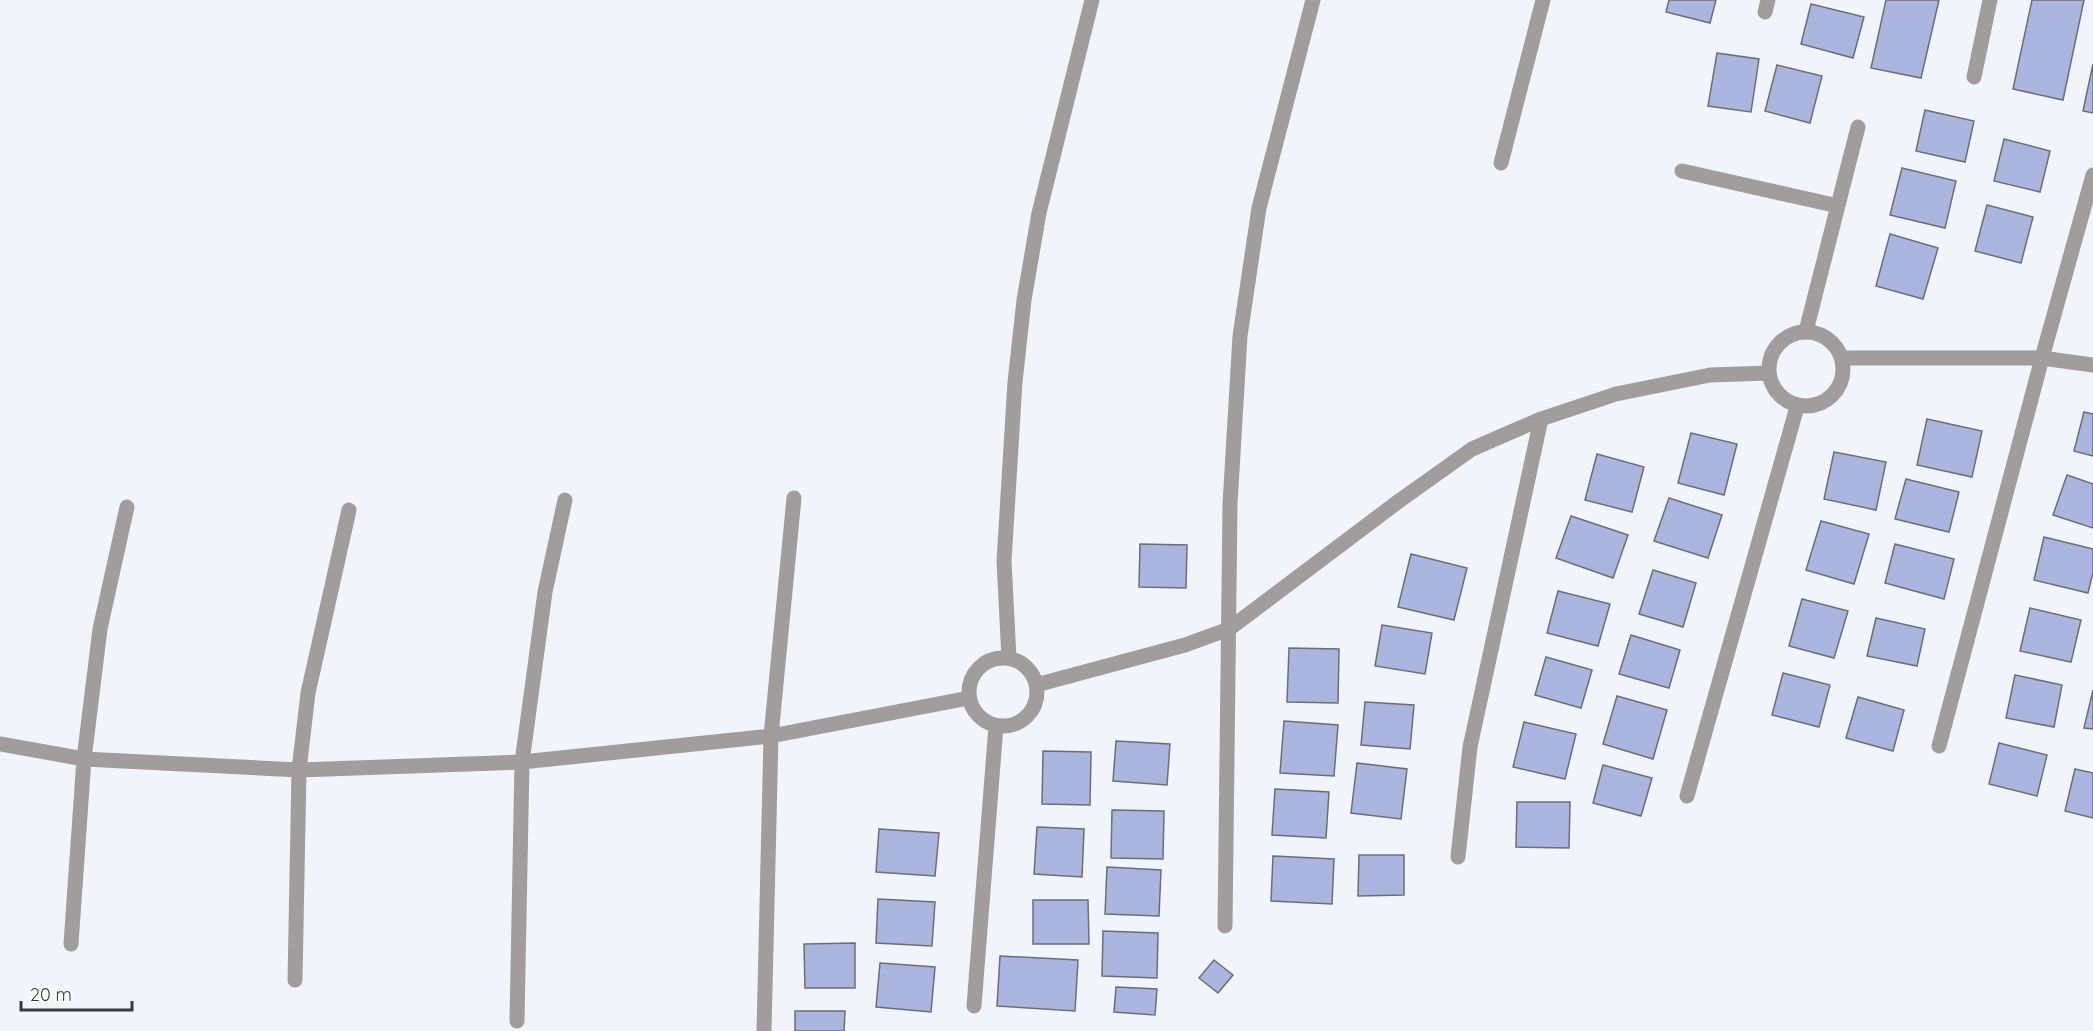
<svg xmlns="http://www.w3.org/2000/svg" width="2093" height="1031" font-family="Quicksand,sans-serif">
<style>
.building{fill:#aab5e0;stroke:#6d6e75;stroke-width:1.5}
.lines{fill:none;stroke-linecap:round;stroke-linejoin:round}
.minor{stroke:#a19d9d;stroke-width:15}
</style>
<rect width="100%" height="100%" fill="#f2f4fc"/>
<path class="building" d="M 1669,0 L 1716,0 L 1710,23 L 1666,12 Z
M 1886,0 L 1939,0 L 1921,78 L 1871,68 Z
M 2032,0 L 2084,0 L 2063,100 L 2013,89 Z
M 1811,4 L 1864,17 L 1853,58 L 1801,44 Z
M 1717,53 L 1759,59 L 1751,112 L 1708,106 Z
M 2093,64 L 2093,113 L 2083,111 Z
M 1777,65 L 1822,76 L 1810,123 L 1765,111 Z
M 1925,110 L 1974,121 L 1965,162 L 1916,151 Z
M 2004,139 L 2050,151 L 2040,192 L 1994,181 Z
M 1902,168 L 1956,181 L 1945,228 L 1890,215 Z
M 1987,205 L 2033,217 L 2021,263 L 1975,251 Z
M 1890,234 L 1938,248 L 1923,299 L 1876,286 Z
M 2084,412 L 2093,414 L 2093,456 L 2074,451 Z
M 1927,419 L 1982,431 L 1972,477 L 1917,465 Z
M 1691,433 L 1737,444 L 1724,495 L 1678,483 Z
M 1834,452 L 1886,462 L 1876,510 L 1824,499 Z
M 1597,454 L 1644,467 L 1632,512 L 1585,500 Z
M 2067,475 L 2093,484 L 2093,528 L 2053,515 Z
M 1906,479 L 1959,492 L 1949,532 L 1895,519 Z
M 1669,498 L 1722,515 L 1708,558 L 1654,541 Z
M 1571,516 L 1628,535 L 1613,578 L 1556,558 Z
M 1821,521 L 1869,534 L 1854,584 L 1806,570 Z
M 2044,537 L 2093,549 L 2093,572 L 2088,593 L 2034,580 Z
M 1140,544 L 1187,545 L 1186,588 L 1139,587 Z
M 1895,544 L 1954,559 L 1944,599 L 1885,583 Z
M 1411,554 L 1467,568 L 1454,620 L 1398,607 Z
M 1653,570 L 1696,583 L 1683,627 L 1639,614 Z
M 1558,591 L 1610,604 L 1598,646 L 1547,633 Z
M 1802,599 L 1848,611 L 1834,658 L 1789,646 Z
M 2030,608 L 2081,620 L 2071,662 L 2020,651 Z
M 1876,618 L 1925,629 L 1917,666 L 1867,656 Z
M 1382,625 L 1432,633 L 1425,674 L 1375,666 Z
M 1631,635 L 1680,650 L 1669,688 L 1619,674 Z
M 1289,648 L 1339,649 L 1338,703 L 1287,702 Z
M 1546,657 L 1592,670 L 1581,708 L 1535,695 Z
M 1783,673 L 1830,685 L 1819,727 L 1772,715 Z
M 2015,675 L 2062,685 L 2054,727 L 2006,718 Z
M 2093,690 L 2093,729 L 2084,728 Z
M 1617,696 L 1667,710 L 1653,759 L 1603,744 Z
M 1858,697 L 1904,710 L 1893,751 L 1846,738 Z
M 1365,702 L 1414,705 L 1410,749 L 1361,745 Z
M 1284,721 L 1338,725 L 1334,776 L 1280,773 Z
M 1524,722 L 1576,734 L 1565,779 L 1513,767 Z
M 1116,741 L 1170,744 L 1167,785 L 1113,781 Z
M 1999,743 L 2047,755 L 2037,796 L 1989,784 Z
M 1043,751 L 1091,752 L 1090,805 L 1042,804 Z
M 1357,763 L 1407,769 L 1401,819 L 1351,813 Z
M 1603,765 L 1652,778 L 1641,816 L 1593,803 Z
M 2075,769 L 2093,773 L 2093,818 L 2065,811 Z
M 1275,789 L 1329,792 L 1326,838 L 1272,835 Z
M 1517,802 L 1570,802 L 1569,848 L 1516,847 Z
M 1112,810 L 1164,811 L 1163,859 L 1111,858 Z
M 1037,827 L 1084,829 L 1082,877 L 1034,874 Z
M 879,829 L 939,833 L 935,876 L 876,872 Z
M 1359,855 L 1404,855 L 1404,895 L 1358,896 Z
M 1273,856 L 1334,859 L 1332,904 L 1271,901 Z
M 1107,867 L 1161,870 L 1159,916 L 1105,914 Z
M 878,899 L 935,902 L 932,946 L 876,943 Z
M 1033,900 L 1088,900 L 1089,944 L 1033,944 Z
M 1103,931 L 1158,933 L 1157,978 L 1102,976 Z
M 855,943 L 855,988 L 805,988 L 804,944 Z
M 1000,956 L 1078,960 L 1075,1011 L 997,1006 Z
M 1214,960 L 1233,975 L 1218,993 L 1199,978 Z
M 880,963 L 935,967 L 931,1012 L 876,1007 Z
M 1116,987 L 1157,989 L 1155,1015 L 1114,1012 Z
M 795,1011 L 845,1011 L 844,1031 L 795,1031 Z"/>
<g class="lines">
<path class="minor" d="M 1765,12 L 1768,0
M 1974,77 L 1990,0
M 1501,163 L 1543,0
M 1682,171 L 1838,206
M 1806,331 L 1858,127
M1769 369a37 37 0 1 1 74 0a37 37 0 1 1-74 0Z
M 1842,358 L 2042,358 L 2093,365
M 1009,658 L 1004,561 L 1015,382 L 1024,300 L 1039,213 L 1092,0
M969 692a34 34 0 1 1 68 0a34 34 0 1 1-68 0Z
M 1036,685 L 1185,645 L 1229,629 L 1399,501 L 1472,449 L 1541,419 L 1616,394 L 1710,375 L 1768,373
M 0,744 L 84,759 L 299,770 L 522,762 L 771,736 L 969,698
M 1939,746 L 2042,358 L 2093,175
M 1687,796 L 1797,407
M 1458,857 L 1470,747 L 1541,419
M 1225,926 L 1230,504 L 1240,336 L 1259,208 L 1313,0
M 71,944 L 84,759 L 100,629 L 127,507
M 295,980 L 299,770 L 308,693 L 349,510
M 974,1006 L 996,726
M 517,1021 L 522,762 L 545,592 L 565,500
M 764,1031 L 771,736 L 794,498"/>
</g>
<path d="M21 1001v9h111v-9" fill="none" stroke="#393a3d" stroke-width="3"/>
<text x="30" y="1001" font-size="18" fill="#393a3d" stroke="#ffffff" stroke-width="4.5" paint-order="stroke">20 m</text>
</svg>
